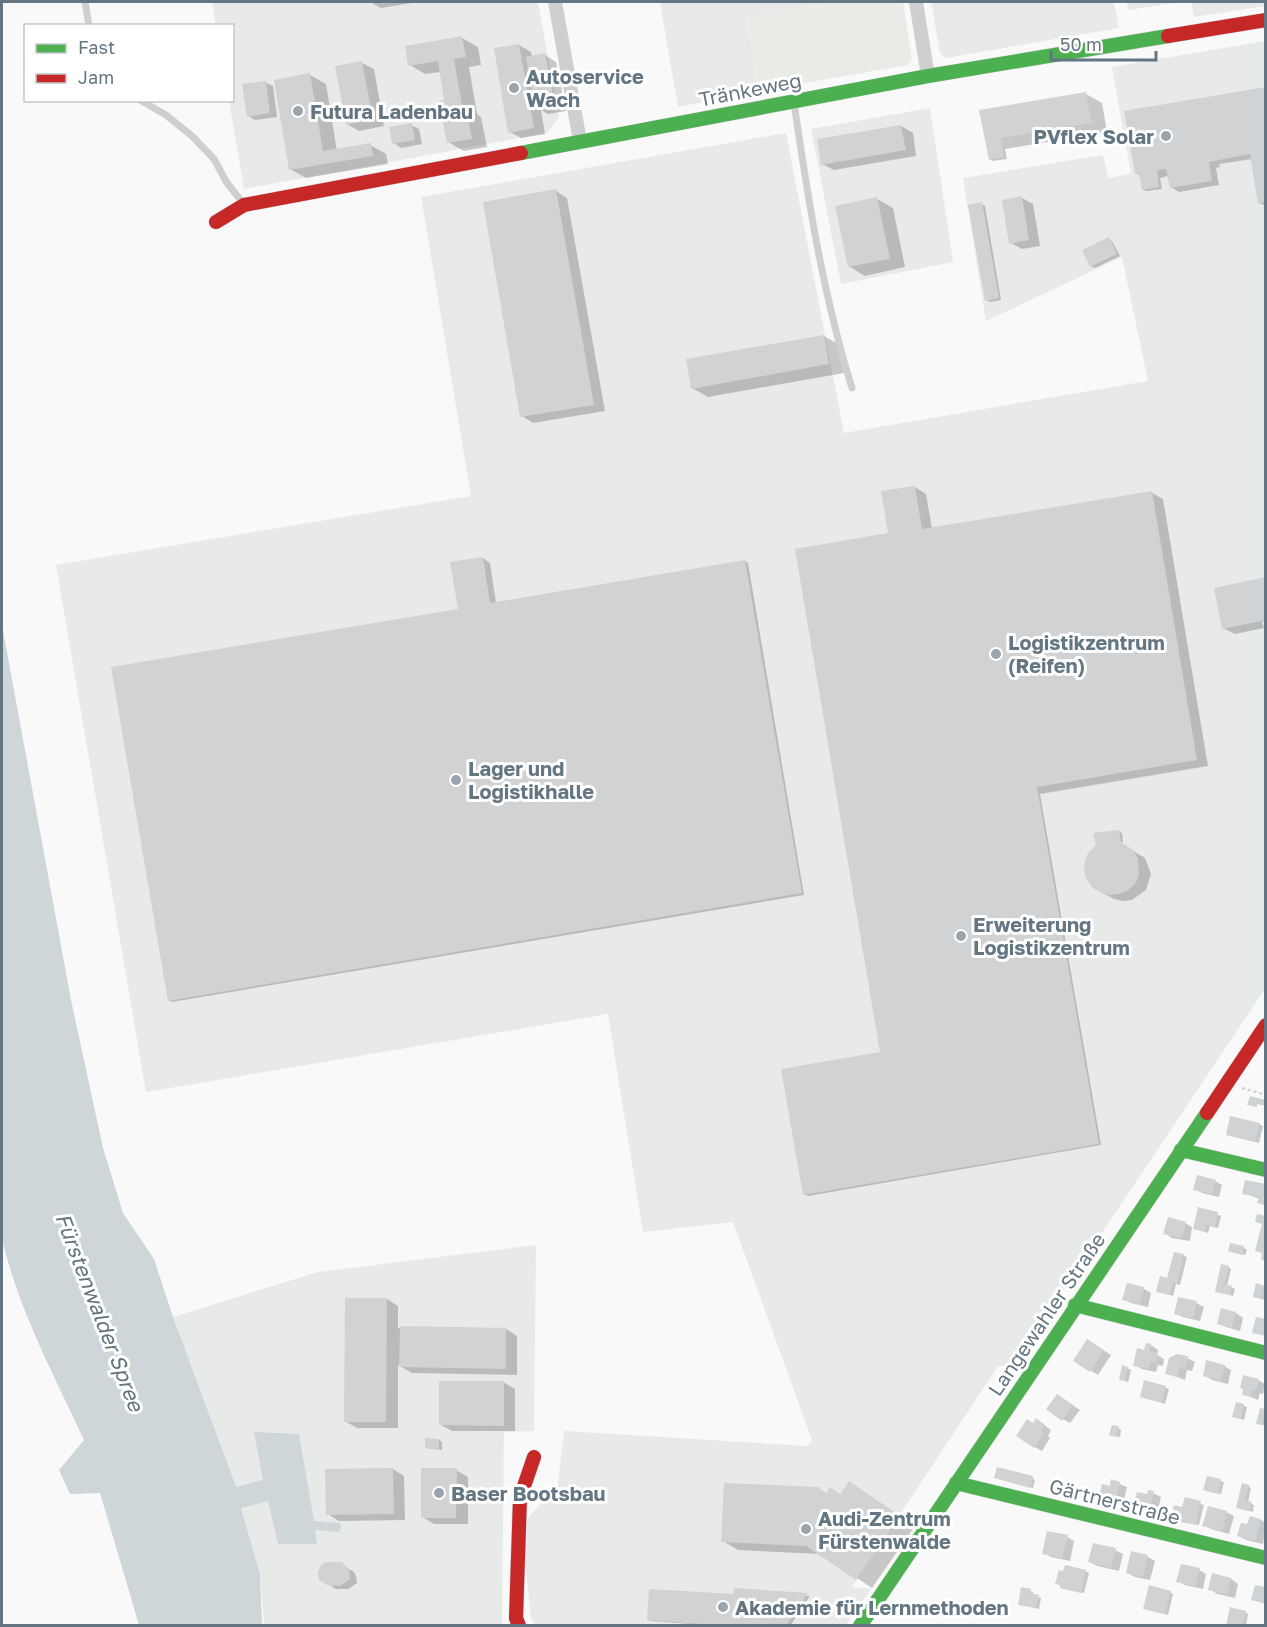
<svg xmlns="http://www.w3.org/2000/svg" width="1267" height="1627" font-family="'Golos Text',sans-serif">
<style>
.built{fill:#e8e9e9}
.green{fill:#e8ebe6}
.water{fill:#ced6d9}
.shadow{fill:#0003}
.building{fill:#d0d2d3}
.lines{fill:none;stroke-linecap:round;stroke-linejoin:round}
.fast-casing{stroke:#d5d6d7;stroke-width:15}
.jam-casing{stroke:#d5d6d7;stroke-width:15}
.path{stroke:#cbcccd;stroke-width:2;stroke-dasharray:3 3;stroke-linecap:butt}
.lane{stroke:#cecfd0;stroke-width:7}
.street{stroke:#cecfd0;stroke-width:14}
.fast{stroke:#4caf50;stroke-width:14}
.jam{stroke:#c62828;stroke-width:14}
.poi-dot{fill:#99a4ac;stroke:#fff;stroke-width:2}
.labels{text-anchor:middle;dominant-baseline:central;stroke-width:6;stroke-linejoin:round;paint-order:stroke}
.poi-label{font-size:20px;font-weight:bold;fill:#657683;stroke:#fff;text-anchor:start}
.street-label{font-size:20px;fill:#657683;stroke:#fff}
.water-label{font-size:21px;font-style:italic;fill:#60757c;stroke:#fff}
</style>
<rect width="100%" height="100%" fill="#f9f9f9"/>
<path class="built" d="M 212,2 L 538,2 L 559,117 L 547,133 L 244,189 L 229,101 L 232,100 L 232,26 L 216,25 Z
M 660,2 L 836,2 L 746,17 L 759,91 L 678,107 Z
M 931,2 L 1114,2 L 1119,28 L 946,58 L 940,53 Z
M 1127,2 L 1181,2 L 1128,10 Z
M 1191,2 L 1265,2 L 1265,6 L 1194,17 Z
M 1265,41 L 1265,989 L 1013,1366 L 998,1366 L 852,1587 L 871,1589 L 846,1625 L 537,1626 L 531,1619 L 526,1569 L 527,1520 L 540,1504 L 557,1491 L 564,1431 L 808,1446 L 812,1440 L 733,1222 L 643,1232 L 608,1014 L 146,1092 L 56,565 L 471,496 L 421,197 L 786,133 L 844,433 L 1148,381 L 1122,257 L 986,321 L 963,178 L 1103,155 L 1108,178 L 1131,174 L 1112,67 Z
M 930,108 L 953,262 L 841,284 L 811,129 Z
M 536,1245 L 534,1431 L 504,1432 L 502,1625 L 264,1625 L 260,1574 L 241,1508 L 173,1317 L 318,1272 Z"/>
<path class="green" d="M 836,2 L 903,2 L 912,59 L 908,65 L 759,91 L 746,17 Z"/>
<path class="water" d="M 2,625 L 71,1000 L 103,1148 L 123,1213 L 154,1259 L 173,1317 L 236,1487 L 263,1480 L 254,1432 L 299,1434 L 314,1521 L 340,1523 L 341,1528 L 339,1532 L 315,1530 L 317,1544 L 278,1544 L 268,1501 L 241,1508 L 260,1574 L 262,1625 L 139,1625 L 100,1493 L 70,1494 L 59,1470 L 84,1440 C 54,1375 17,1307 2,1238 Z"/>
<path class="shadow" d="M 370,2 L 418,2 L 381,8 Z
M 462,38 L 478,47 L 481,65 L 469,67 L 477,114 L 481,117 L 487,147 L 464,151 L 448,142 L 446,101 L 441,72 L 425,74 L 410,65 Z
M 519,45 L 531,52 L 532,57 L 545,55 L 556,62 L 566,111 L 548,114 L 541,110 L 545,134 L 521,138 L 510,132 Z
M 362,63 L 374,69 L 384,126 L 359,131 L 347,124 Z
M 310,75 L 326,84 L 337,151 L 370,145 L 386,154 L 388,164 L 306,178 L 290,169 Z
M 265,82 L 273,86 L 277,117 L 255,120 L 248,116 Z
M 1266,88 L 1266,206 L 1259,203 L 1252,159 L 1219,164 L 1220,167 L 1216,168 L 1219,185 L 1179,192 L 1171,187 L 1168,176 L 1160,178 L 1162,189 L 1147,191 L 1143,190 L 1141,176 L 1136,173 Z
M 1086,94 L 1102,103 L 1107,132 L 1005,149 L 1007,159 L 993,161 L 990,159 L 980,111 Z
M 411,125 L 419,129 L 422,144 L 401,148 L 394,143 Z
M 901,126 L 913,133 L 916,156 L 834,170 L 822,164 Z
M 556,191 L 567,198 L 605,411 L 533,423 L 522,416 Z
M 1022,198 L 1033,204 L 1040,246 L 1022,249 L 1011,243 Z
M 877,199 L 893,208 L 905,267 L 865,276 L 850,267 Z
M 981,204 L 985,206 L 1001,300 L 990,302 L 987,300 Z
M 1109,239 L 1112,241 L 1120,256 L 1095,268 L 1091,266 Z
M 824,336 L 840,345 L 844,373 L 708,397 L 692,388 Z
M 915,487 L 926,494 L 932,529 L 1152,493 L 1163,499 L 1208,766 L 1040,794 L 1101,1145 L 808,1196 L 805,1194 L 882,1053 L 889,535 Z
M 483,558 L 490,563 L 496,603 L 745,561 L 748,563 L 804,895 L 172,1002 L 169,1000 L 459,610 Z
M 1266,579 L 1266,621 L 1262,622 L 1264,628 L 1235,634 L 1223,628 Z
M 1118,831 L 1122,833 L 1123,842 L 1116,841 L 1145,858 L 1151,874 L 1146,890 L 1132,900 L 1123,901 L 1114,899 L 1101,892 Z
M 1259,1124 L 1263,1126 L 1259,1143 L 1227,1135 Z
M 1215,1181 L 1222,1185 L 1219,1197 L 1202,1193 L 1195,1189 Z
M 1266,1186 L 1266,1206 L 1259,1202 L 1260,1199 L 1243,1193 Z
M 1200,1209 L 1221,1216 L 1218,1228 L 1210,1226 L 1208,1233 L 1195,1228 Z
M 1185,1223 L 1192,1227 L 1190,1241 L 1172,1238 L 1165,1233 Z
M 1244,1248 L 1247,1250 L 1245,1255 L 1232,1252 Z
M 1175,1253 L 1187,1257 L 1180,1285 L 1176,1284 L 1173,1296 L 1158,1291 L 1168,1279 Z
M 1228,1267 L 1231,1269 L 1227,1286 L 1235,1289 L 1233,1296 L 1217,1291 Z
M 1128,1284 L 1144,1289 L 1151,1293 L 1148,1307 L 1131,1303 L 1124,1299 Z
M 1257,1285 L 1266,1288 L 1265,1300 L 1258,1298 Z
M 387,1299 L 398,1306 L 398,1328 L 506,1329 L 517,1336 L 517,1375 L 412,1373 L 398,1365 L 398,1428 L 357,1428 L 345,1421 Z
M 1196,1303 L 1204,1307 L 1200,1321 L 1183,1317 L 1175,1313 Z
M 1236,1313 L 1243,1318 L 1240,1331 L 1226,1327 L 1218,1323 Z
M 1088,1341 L 1111,1355 L 1098,1375 L 1075,1361 Z
M 1151,1345 L 1158,1350 L 1157,1355 L 1164,1359 L 1163,1366 L 1158,1365 L 1156,1372 L 1142,1369 L 1135,1365 Z
M 1187,1358 L 1195,1362 L 1192,1371 L 1187,1370 L 1185,1380 L 1167,1373 Z
M 1224,1366 L 1231,1370 L 1228,1384 L 1212,1380 L 1204,1375 Z
M 1127,1368 L 1131,1370 L 1128,1382 L 1120,1379 Z
M 1258,1380 L 1265,1384 L 1263,1394 L 1260,1393 L 1258,1400 L 1244,1394 L 1245,1389 Z
M 503,1382 L 515,1389 L 515,1431 L 452,1431 L 441,1425 Z
M 1146,1382 L 1169,1389 L 1165,1404 L 1142,1397 Z
M 1065,1400 L 1080,1410 L 1070,1423 L 1063,1419 Z
M 1237,1404 L 1247,1407 L 1244,1420 L 1234,1417 Z
M 1266,1410 L 1265,1426 L 1258,1423 Z
M 1033,1425 L 1044,1425 L 1051,1430 L 1048,1436 L 1050,1438 L 1042,1451 L 1035,1447 Z
M 1118,1428 L 1121,1430 L 1120,1437 L 1114,1436 Z
M 439,1440 L 442,1442 L 442,1450 L 426,1448 Z
M 393,1469 L 404,1476 L 405,1520 L 339,1521 L 328,1514 Z
M 456,1470 L 468,1477 L 468,1524 L 434,1524 L 422,1517 Z
M 1208,1477 L 1224,1482 L 1221,1494 L 1208,1491 Z
M 996,1478 L 1032,1478 L 1035,1480 L 1033,1488 Z
M 1112,1481 L 1127,1487 L 1122,1508 L 1107,1504 L 1100,1500 L 1111,1487 Z
M 850,1483 L 915,1526 L 872,1588 L 821,1554 L 738,1550 L 723,1541 L 827,1494 L 841,1495 Z
M 1248,1486 L 1251,1488 L 1248,1503 L 1254,1505 L 1253,1512 L 1238,1508 Z
M 1153,1493 L 1161,1497 L 1157,1514 L 1157,1511 L 1141,1508 L 1141,1510 L 1135,1507 Z
M 1186,1499 L 1204,1505 L 1199,1525 L 1180,1522 L 1172,1518 L 1183,1509 Z
M 1226,1512 L 1234,1516 L 1229,1534 L 1211,1529 L 1204,1525 Z
M 1261,1520 L 1266,1523 L 1263,1544 L 1246,1540 L 1239,1536 L 1249,1526 Z
M 1067,1537 L 1074,1541 L 1070,1561 L 1051,1557 L 1044,1553 Z
M 1115,1550 L 1123,1554 L 1119,1571 L 1097,1566 L 1090,1562 Z
M 1132,1553 L 1148,1557 L 1155,1561 L 1150,1580 L 1135,1577 L 1128,1573 Z
M 341,1564 L 354,1572 L 356,1576 L 357,1583 L 348,1589 L 336,1589 L 328,1584 Z
M 1199,1570 L 1206,1574 L 1203,1589 L 1185,1585 L 1178,1581 Z
M 1085,1571 L 1089,1573 L 1084,1593 L 1064,1589 L 1057,1583 Z
M 1213,1575 L 1231,1579 L 1238,1584 L 1235,1598 L 1217,1594 L 1210,1589 Z
M 735,1590 L 810,1596 L 790,1626 L 718,1626 L 651,1621 L 648,1620 L 735,1596 Z
M 1030,1591 L 1033,1592 L 1033,1595 L 1041,1598 L 1039,1609 L 1019,1604 Z
M 1170,1592 L 1173,1594 L 1168,1615 L 1148,1610 Z
M 1245,1612 L 1248,1614 L 1246,1626 L 1227,1626 Z"/>
<path class="building" d="M 462,36 L 466,57 L 454,59 L 462,106 L 466,106 L 472,139 L 447,143 L 439,101 L 444,100 L 438,61 L 408,66 L 405,46 Z
M 519,44 L 534,128 L 508,133 L 494,48 Z
M 545,53 L 555,105 L 535,108 L 526,57 Z
M 362,61 L 373,120 L 346,125 L 335,66 Z
M 310,73 L 323,151 L 371,143 L 373,156 L 289,170 L 274,80 Z
M 266,81 L 270,113 L 247,117 L 242,84 Z
M 1266,87 L 1266,202 L 1258,204 L 1250,154 L 1209,162 L 1212,181 L 1170,188 L 1166,169 L 1157,170 L 1159,187 L 1142,190 L 1139,173 L 1135,174 L 1124,111 Z
M 1086,92 L 1092,123 L 1001,138 L 1004,157 L 989,160 L 979,110 Z
M 412,123 L 415,140 L 392,144 L 389,127 Z
M 901,125 L 906,150 L 821,165 L 817,139 Z
M 556,189 L 594,405 L 520,417 L 483,202 Z
M 1022,196 L 1029,240 L 1009,244 L 1002,200 Z
M 877,197 L 890,259 L 848,267 L 835,206 Z
M 982,202 L 999,298 L 985,301 L 968,205 Z
M 1109,237 L 1117,254 L 1090,267 L 1082,250 Z
M 824,335 L 829,364 L 691,389 L 686,359 Z
M 915,486 L 922,529 L 1152,491 L 1197,760 L 1037,787 L 1099,1144 L 803,1195 L 781,1069 L 880,1052 L 795,549 L 888,533 L 881,491 Z
M 483,557 L 490,603 L 745,560 L 802,893 L 168,1001 L 111,667 L 458,609 L 450,562 Z
M 1266,577 L 1266,620 L 1222,629 L 1214,588 Z
M 1119,830 L 1121,842 L 1133,850 L 1138,858 L 1139,875 L 1135,884 L 1128,890 L 1119,894 L 1110,895 L 1101,893 L 1093,888 L 1087,880 L 1084,871 L 1085,861 L 1088,853 L 1096,845 L 1093,833 Z
M 1250,1096 L 1266,1100 L 1266,1106 L 1257,1104 L 1257,1107 L 1247,1105 Z
M 1230,1116 L 1260,1123 L 1255,1142 L 1226,1135 Z
M 1197,1175 L 1216,1180 L 1212,1194 L 1193,1190 Z
M 1245,1180 L 1266,1184 L 1265,1205 L 1257,1203 L 1259,1197 L 1242,1194 Z
M 1198,1207 L 1218,1212 L 1215,1227 L 1207,1225 L 1205,1232 L 1193,1229 Z
M 1257,1214 L 1266,1216 L 1266,1261 L 1261,1260 L 1262,1253 L 1255,1251 L 1262,1224 L 1255,1222 Z
M 1168,1217 L 1186,1222 L 1182,1238 L 1163,1234 Z
M 1230,1243 L 1244,1246 L 1242,1255 L 1228,1251 Z
M 1174,1252 L 1184,1254 L 1177,1284 L 1173,1283 L 1170,1295 L 1156,1292 L 1160,1276 L 1167,1278 Z
M 1221,1264 L 1229,1266 L 1224,1284 L 1232,1286 L 1230,1295 L 1215,1292 Z
M 1127,1283 L 1144,1287 L 1140,1304 L 1122,1300 Z
M 1256,1283 L 1265,1286 L 1262,1299 L 1253,1297 Z
M 1178,1297 L 1197,1301 L 1193,1318 L 1174,1314 Z
M 345,1298 L 387,1298 L 386,1422 L 344,1422 Z
M 1221,1308 L 1236,1312 L 1232,1328 L 1217,1324 Z
M 1256,1317 L 1266,1319 L 1266,1336 L 1252,1333 Z
M 400,1326 L 506,1328 L 506,1369 L 399,1367 Z
M 1087,1339 L 1104,1350 L 1090,1372 L 1073,1361 Z
M 1146,1343 L 1151,1344 L 1149,1352 L 1158,1353 L 1156,1363 L 1150,1361 L 1149,1369 L 1133,1366 L 1137,1348 L 1144,1350 Z
M 1177,1354 L 1188,1356 L 1185,1368 L 1180,1367 L 1177,1377 L 1165,1374 L 1169,1358 Z
M 1206,1360 L 1225,1365 L 1221,1381 L 1203,1376 Z
M 1122,1365 L 1128,1367 L 1125,1381 L 1119,1380 Z
M 1243,1375 L 1259,1379 L 1256,1391 L 1252,1390 L 1251,1397 L 1242,1395 L 1243,1389 L 1240,1388 Z
M 1144,1380 L 1166,1386 L 1162,1403 L 1140,1397 Z
M 439,1381 L 504,1381 L 504,1426 L 439,1425 Z
M 1057,1394 L 1073,1405 L 1062,1421 L 1046,1409 Z
M 1236,1402 L 1244,1404 L 1241,1419 L 1232,1417 Z
M 1260,1408 L 1266,1409 L 1262,1425 L 1256,1424 Z
M 1036,1418 L 1045,1425 L 1041,1430 L 1044,1433 L 1034,1448 L 1016,1436 L 1027,1419 L 1033,1423 Z
M 1112,1425 L 1119,1426 L 1116,1437 L 1109,1435 Z
M 425,1438 L 439,1439 L 439,1449 L 425,1448 Z
M 997,1467 L 1033,1476 L 1030,1488 L 994,1478 Z
M 393,1468 L 394,1514 L 326,1515 L 325,1469 Z
M 421,1468 L 457,1468 L 456,1518 L 421,1518 Z
M 1207,1476 L 1221,1479 L 1218,1494 L 1203,1490 Z
M 1111,1479 L 1120,1482 L 1115,1505 L 1098,1500 L 1102,1484 L 1110,1486 Z
M 849,1481 L 900,1516 L 856,1580 L 806,1546 L 721,1542 L 724,1483 L 818,1487 L 826,1493 L 830,1487 L 840,1494 Z
M 1242,1483 L 1249,1485 L 1245,1500 L 1252,1502 L 1249,1511 L 1236,1508 Z
M 1148,1490 L 1154,1491 L 1150,1511 L 1133,1508 L 1137,1492 L 1147,1494 Z
M 1185,1497 L 1201,1501 L 1196,1525 L 1171,1518 L 1174,1505 L 1182,1507 Z
M 1208,1506 L 1227,1511 L 1222,1531 L 1202,1526 Z
M 1250,1516 L 1261,1519 L 1255,1541 L 1237,1536 L 1241,1523 L 1247,1524 Z
M 1047,1531 L 1068,1535 L 1062,1558 L 1042,1554 Z
M 1093,1543 L 1116,1548 L 1111,1568 L 1088,1562 Z
M 1131,1551 L 1148,1555 L 1143,1577 L 1126,1573 Z
M 326,1562 L 342,1562 L 349,1570 L 350,1579 L 340,1586 L 327,1585 L 319,1580 L 318,1572 L 321,1565 Z
M 1181,1564 L 1200,1568 L 1195,1586 L 1176,1582 Z
M 1065,1565 L 1086,1570 L 1081,1593 L 1060,1588 L 1060,1585 L 1055,1584 L 1059,1570 L 1063,1571 Z
M 1212,1573 L 1231,1578 L 1227,1595 L 1208,1590 Z
M 1149,1585 L 1171,1591 L 1165,1614 L 1143,1609 Z
M 1255,1585 L 1266,1587 L 1266,1604 L 1251,1600 Z
M 1021,1587 L 1031,1589 L 1030,1593 L 1039,1595 L 1036,1608 L 1018,1605 Z
M 734,1588 L 808,1593 L 786,1626 L 729,1626 L 647,1620 L 649,1589 L 733,1594 Z
M 1230,1607 L 1246,1611 L 1242,1626 L 1226,1626 Z"/>
<g class="lines">
<g class="fast-casing">
<path id="fast" d="M 521,153 L 928,76 L 1168,36
M 1181,1150 L 1266,1170
M 1075,1305 L 1266,1353
M 956,1483 L 1266,1558
M 860,1626 L 1207,1113"/>
</g>
<g class="jam-casing">
<path id="jam" d="M 1168,36 L 1266,20
M 216,222 L 244,205 L 521,153
M 1207,1113 L 1266,1025
M 519,1626 L 516,1618 L 520,1498 L 534,1457"/>
</g>
<path class="path" d="M 1242,1088 L 1266,1095"/>
<path class="lane" d="M 85,2 L 89,26
M 140,100 L 166,115 L 192,136 L 214,159 L 227,183 L 243,203
M 794,103 C 808,199 823,295 852,388"/>
<path class="street" d="M 555,2 L 580,141
M 916,2 L 928,76"/>
<use href="#fast" class="fast"/>
<use href="#jam" class="jam"/>
</g>
<g class="poi-dot">
<circle cx="514" cy="88" r="6"/>
<circle cx="298" cy="111" r="6"/>
<circle cx="1166" cy="136" r="6"/>
<circle cx="996" cy="654" r="6"/>
<circle cx="456" cy="780" r="6"/>
<circle cx="961" cy="936" r="6"/>
<circle cx="439" cy="1493" r="6"/>
<circle cx="806" cy="1529" r="6"/>
<circle cx="723" cy="1607" r="6"/>
</g>
<g class="labels">
<g class="poi-label">
<text x="526" y="76">Autoservice<tspan x="526" dy="23">Wach</tspan></text>
<text x="310" y="111">Futura Ladenbau</text>
<text x="1154" y="136" text-anchor="end">PVflex Solar</text>
<text x="1008" y="642">Logistikzentrum<tspan x="1008" dy="23">(Reifen)</tspan></text>
<text x="468" y="768">Lager und<tspan x="468" dy="23">Logistikhalle</tspan></text>
<text x="973" y="924">Erweiterung<tspan x="973" dy="23">Logistikzentrum</tspan></text>
<text x="451" y="1493">Baser Bootsbau</text>
<text x="818" y="1518">Audi-Zentrum<tspan x="818" dy="23">Fürstenwalde</tspan></text>
<text x="735" y="1607">Akademie für Lernmethoden</text>
</g>
<g class="street-label">
<text transform="translate(750 89) rotate(-11)">Tränkeweg</text>
<text transform="translate(1046 1314) rotate(-56)">Langewahler Straße</text>
<text transform="translate(1115 1501) rotate(14)">Gärtnerstraße</text>
</g>
<g class="water-label">
<text transform="translate(100 1312) rotate(69)">Fürstenwalder Spree</text>
</g>
</g>
<rect width="1267" height="1627" fill="none" stroke="#657683" stroke-width="6"/>
<rect x="24" y="24" width="210" height="78" fill="#ffffff" stroke="#c1c8cd" stroke-width="1.5"/>
<rect x="36" y="44" width="30" height="9" fill="#4caf50" stroke="#c1c8cd" stroke-width="1.5"/>
<text x="78" y="54" font-size="18" fill="#657683">Fast</text>
<rect x="36" y="74" width="30" height="9" fill="#c62828" stroke="#c1c8cd" stroke-width="1.5"/>
<text x="78" y="84" font-size="18" fill="#657683">Jam</text>
<path d="M1051 51v9h105v-9" fill="none" stroke="#657683" stroke-width="3"/>
<text x="1060" y="51" font-size="18" fill="#657683" stroke="#ffffff" stroke-width="4.5" paint-order="stroke">50 m</text>
</svg>
